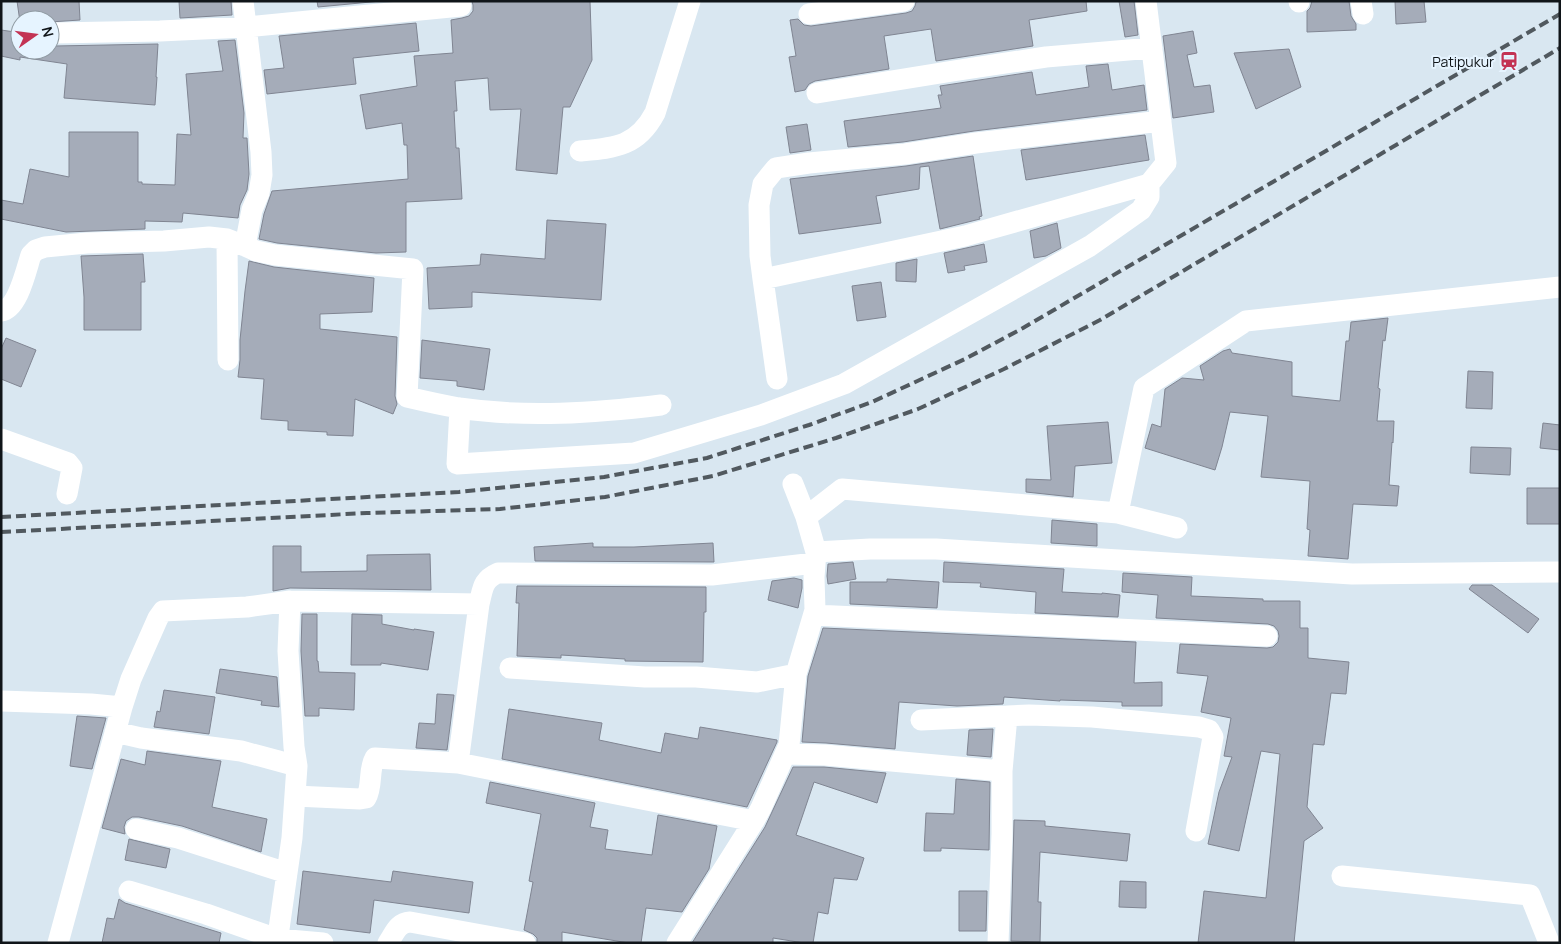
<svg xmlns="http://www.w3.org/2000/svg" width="1561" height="944" font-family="Manrope,sans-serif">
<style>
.building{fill:#a5acb9;stroke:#808592}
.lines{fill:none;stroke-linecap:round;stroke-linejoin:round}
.minor{stroke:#fff;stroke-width:21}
.rail{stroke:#51595f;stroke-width:4;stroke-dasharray:10 5;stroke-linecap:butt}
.labels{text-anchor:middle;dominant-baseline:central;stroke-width:4;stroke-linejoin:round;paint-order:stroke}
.poi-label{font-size:14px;fill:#101519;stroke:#e6f4ff;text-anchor:end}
</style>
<rect width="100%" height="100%" fill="#d9e7f1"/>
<path class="building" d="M 17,1 L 79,1 L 80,20 L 50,22 L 50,20 L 20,20 L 20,22 Z
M 179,1 L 231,1 L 232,15 L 180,18 Z
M 317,1 L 381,1 L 318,7 Z
M 472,1 L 590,1 L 592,60 L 570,107 L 563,107 L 557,174 L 516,170 L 521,109 L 490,110 L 488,78 L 455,81 L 457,111 L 454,111 L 456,148 L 459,148 L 462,199 L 406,202 L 406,252 L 376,253 L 277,243 L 259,239 L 264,214 L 272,191 L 408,179 L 407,145 L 404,145 L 402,123 L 366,129 L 360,95 L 417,86 L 414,56 L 453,53 L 451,20 L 462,18 L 469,16 L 473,11 L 473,5 Z
M 920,1 L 1086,1 L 1087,11 L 1029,20 L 1033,46 L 936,61 L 931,29 L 884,36 L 889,69 L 815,81 L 809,84 L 805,90 L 795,92 L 789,57 L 796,56 L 790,20 L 798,19 L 804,25 L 811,26 L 906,13 L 912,11 L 915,6 L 916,2 Z
M 1119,1 L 1134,1 L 1138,35 L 1125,37 Z
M 1312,1 L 1349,1 L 1351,16 L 1356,24 L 1356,30 L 1307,32 L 1307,11 L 1310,8 Z
M 1395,1 L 1424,1 L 1426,22 L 1396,24 Z
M 416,23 L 419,51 L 353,58 L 356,84 L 267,94 L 264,70 L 284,68 L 279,36 Z
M 15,29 L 20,30 L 20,50 L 50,50 L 50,44 L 55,46 L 158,44 L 156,77 L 157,77 L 155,105 L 64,98 L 67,64 L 20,57 L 20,60 L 1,56 L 1,30 L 15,32 Z
M 1193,31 L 1197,53 L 1187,55 L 1194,87 L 1210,85 L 1214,112 L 1173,118 L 1163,36 Z
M 235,40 L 244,113 L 243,138 L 247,138 L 249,174 L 247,190 L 240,205 L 238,218 L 183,213 L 182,222 L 145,221 L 145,229 L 66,232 L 1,219 L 1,200 L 23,204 L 30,169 L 69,177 L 69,132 L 138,132 L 138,182 L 142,182 L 142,184 L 175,185 L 177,134 L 191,135 L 186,74 L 223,71 L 218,41 Z
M 1289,49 L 1301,87 L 1256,109 L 1234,53 Z
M 1108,64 L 1112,90 L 1144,85 L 1147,110 L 974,131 L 903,142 L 848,147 L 844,121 L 941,108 L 938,95 L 942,95 L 940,86 L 1032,72 L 1036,95 L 1089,87 L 1086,66 Z
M 807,124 L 811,150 L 790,153 L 786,127 Z
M 1145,135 L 1149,160 L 1026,180 L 1021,150 Z
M 973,156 L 982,216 L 979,217 L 980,219 L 940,229 L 929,166 L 920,167 L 919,189 L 876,196 L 881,223 L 799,234 L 790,179 L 906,166 Z
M 547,220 L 606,224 L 601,300 L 472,292 L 472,307 L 429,309 L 427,268 L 480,265 L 481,254 L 545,259 Z
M 1057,223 L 1061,248 L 1046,256 L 1034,258 L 1030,231 Z
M 984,244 L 987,262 L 964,266 L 965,270 L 948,273 L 944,253 Z
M 143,254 L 145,282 L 141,282 L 141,330 L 84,330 L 84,297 L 81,256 Z
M 917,259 L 916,282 L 896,281 L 896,263 Z
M 249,261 L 274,267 L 374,278 L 372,312 L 320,314 L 320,329 L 397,337 L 395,396 L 397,404 L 393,414 L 355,399 L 353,436 L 327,435 L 327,432 L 288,430 L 288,421 L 261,419 L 264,379 L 238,377 L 240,360 L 240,340 L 245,291 Z
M 881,282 L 886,317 L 857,321 L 852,286 Z
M 1388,318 L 1385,341 L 1383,340 L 1378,388 L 1380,389 L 1377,421 L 1394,421 L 1393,443 L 1392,442 L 1389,485 L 1399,486 L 1397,506 L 1353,504 L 1348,559 L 1308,556 L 1310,530 L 1307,529 L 1310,481 L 1261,477 L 1268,416 L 1230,412 L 1222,447 L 1215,470 L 1145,448 L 1152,424 L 1161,427 L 1165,389 L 1182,378 L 1204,380 L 1200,366 L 1223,351 L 1230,349 L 1232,353 L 1292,362 L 1292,396 L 1340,401 L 1346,341 L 1349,341 L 1351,322 Z
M 6,338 L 36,350 L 21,387 L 1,379 L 1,349 Z
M 422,340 L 490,349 L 484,390 L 457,386 L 457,381 L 420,378 Z
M 1468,371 L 1493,372 L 1492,409 L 1466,408 Z
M 1108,422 L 1112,463 L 1075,466 L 1073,497 L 1026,492 L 1026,479 L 1051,480 L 1047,426 Z
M 1543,423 L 1560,425 L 1560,450 L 1540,448 Z
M 1471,447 L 1511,448 L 1510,475 L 1470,473 Z
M 1527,488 L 1560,488 L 1560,524 L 1527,524 Z
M 1052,520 L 1097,524 L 1097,546 L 1051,543 Z
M 593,543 L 593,547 L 634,547 L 713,543 L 714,562 L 535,561 L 534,547 Z
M 273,546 L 301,546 L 301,572 L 367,571 L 367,555 L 430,554 L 431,590 L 290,588 L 273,591 Z
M 853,562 L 856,579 L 828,584 L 827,576 L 828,564 Z
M 944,562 L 1064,569 L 1062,592 L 1102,594 L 1102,593 L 1120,595 L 1118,617 L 1035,613 L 1036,592 L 980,587 L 981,583 L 943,582 Z
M 1123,573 L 1192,577 L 1191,596 L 1263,599 L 1263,601 L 1300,601 L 1300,628 L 1308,628 L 1308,658 L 1349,662 L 1346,694 L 1331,693 L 1324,745 L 1313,744 L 1307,807 L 1323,828 L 1304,841 L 1294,943 L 1198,943 L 1204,891 L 1266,898 L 1280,754 L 1261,751 L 1239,851 L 1208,844 L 1219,792 L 1232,757 L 1224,756 L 1231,718 L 1201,712 L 1208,676 L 1177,673 L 1180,644 L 1267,648 L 1273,647 L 1278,642 L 1279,636 L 1278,631 L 1274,626 L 1268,624 L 1156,618 L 1158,595 L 1122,592 Z
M 794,578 L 802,580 L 802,588 L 798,608 L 768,600 L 772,581 Z
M 887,579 L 939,582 L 937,608 L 850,604 L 850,582 L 887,582 Z
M 1472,585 L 1492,585 L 1539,619 L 1528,633 L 1469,589 Z
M 517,586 L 706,587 L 706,612 L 704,612 L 703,662 L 625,661 L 625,659 L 561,655 L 561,658 L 517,656 L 519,603 L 516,603 Z
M 302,614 L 317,614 L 317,661 L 318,661 L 319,672 L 355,673 L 354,710 L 319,708 L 319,716 L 305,716 L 301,651 Z
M 352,614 L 382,615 L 382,624 L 414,630 L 414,629 L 434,632 L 428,670 L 381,663 L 381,665 L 351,665 Z
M 823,628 L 1136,642 L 1134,683 L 1162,682 L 1162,706 L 1122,706 L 1122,702 L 1060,700 L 1060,701 L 1004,697 L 1003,704 L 957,706 L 899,702 L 895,749 L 826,743 L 802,742 L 808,676 Z
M 220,669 L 277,677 L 279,707 L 261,705 L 262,701 L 216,693 Z
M 164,690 L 215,697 L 209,734 L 154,727 L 157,711 L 160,712 Z
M 437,694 L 454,695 L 447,750 L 416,748 L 419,723 L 435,724 Z
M 509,709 L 602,723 L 599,740 L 661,753 L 665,733 L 698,739 L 700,727 L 777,740 L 777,742 L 747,807 L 502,759 Z
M 77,716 L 106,718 L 92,769 L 70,766 Z
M 993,729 L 991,757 L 967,755 L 969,730 Z
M 147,751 L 221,761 L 212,807 L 267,819 L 261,852 L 182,826 L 139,817 L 132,817 L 126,821 L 124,827 L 125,834 L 102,828 L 121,759 L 145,765 Z
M 793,767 L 824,767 L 886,773 L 877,803 L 814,782 L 796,835 L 864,858 L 857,880 L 834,878 L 828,914 L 818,912 L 813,943 L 804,943 L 773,938 L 773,943 L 692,943 L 765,827 Z
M 956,779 L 990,782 L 989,850 L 941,848 L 941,851 L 924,851 L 926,813 L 954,814 Z
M 490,782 L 595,803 L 590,827 L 608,830 L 605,849 L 652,855 L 658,815 L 717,826 L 709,869 L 682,912 L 646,908 L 641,943 L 629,943 L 562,932 L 562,943 L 537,943 L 537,938 L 533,934 L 524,930 L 533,882 L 529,881 L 541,814 L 486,803 Z
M 1014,820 L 1045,821 L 1045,826 L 1130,834 L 1127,861 L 1040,852 L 1038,902 L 1041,902 L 1040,942 L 1011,941 Z
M 129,839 L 170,849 L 166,868 L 125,860 Z
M 303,871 L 391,882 L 393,871 L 473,882 L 469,913 L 374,900 L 370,933 L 297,924 Z
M 1120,881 L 1146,882 L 1146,908 L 1119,907 Z
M 959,891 L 987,891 L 986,931 L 959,931 Z
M 119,899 L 125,903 L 221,933 L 219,943 L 102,943 L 107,918 L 114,919 Z"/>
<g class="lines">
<path class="minor" d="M 1299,1 L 1299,2
M 1361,1 L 1363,14
M 809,14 L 904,1
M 55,33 L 160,31 L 246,27 L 461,6
M 817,93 L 953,71 L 1046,57 L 1152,48
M 580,151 C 614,148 637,147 655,113 L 690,1
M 227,239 L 228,360
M 245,246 L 256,251 L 275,255 L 413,269 L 407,397 C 424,401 442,405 459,408 C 526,418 595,413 661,405
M 763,279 L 965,236 L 1149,184 L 1166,163 L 1146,1
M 1,311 C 18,309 26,270 31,255 L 36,250 L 45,247 L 87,243 L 164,241 L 209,237 L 227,239 L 245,246 L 252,210 L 259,193 L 262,175 L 261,152 L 243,1
M 777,379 L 763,279 L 760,256 L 759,205 L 763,184 L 776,168 L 809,163 L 905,154 L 976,143 L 1161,121
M 460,408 L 457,464 L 634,453 L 761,415 L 844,384 L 1090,246 L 1141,210 L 1149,197 L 1149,184
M 1,439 L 68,463 L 72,468 L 67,494
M 1118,513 L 1177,528
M 806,517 L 842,489 L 1118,513 L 1144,388 L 1246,321 L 1560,287
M 816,552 L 870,549 L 936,549 L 1352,574 L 1560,572
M 814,615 L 1267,636
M 510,668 L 645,677 L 696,677 L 757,682 L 796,674
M 1,701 L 91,704 L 122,707
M 921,720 L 1029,715 L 1092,717 L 1199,727 L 1209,730 L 1213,737 L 1196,831
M 115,732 L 141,738 L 241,751 L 297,766
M 786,754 L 825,755 L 1002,771
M 295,796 L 360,799 L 366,798 C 373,786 368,770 375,758 L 458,763
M 754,821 L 458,763 L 479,604 C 483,589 482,580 498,573 L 712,575 L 815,563
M 136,829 L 178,838 L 287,873
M 1342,876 L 1530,895 L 1548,940 L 1548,943
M 129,891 L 206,914 L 277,939 L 323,943
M 58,943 L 122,707 L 131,679 L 158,618 L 163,611 L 247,607 L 290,601 L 479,604
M 277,943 L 292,838 L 297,766 L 294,747 L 288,651 L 290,601
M 388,943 C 395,933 397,923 410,922 L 525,943
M 677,943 L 754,821 L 761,808 L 789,745 L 796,674 L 815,610 L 814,577 L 816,552 L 806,517 L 793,484
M 998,943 L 1002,834 L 1002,771 L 1007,716"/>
<path class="rail" d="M 1,517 L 459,492 L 604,477 L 707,458 L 809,425 L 872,402 L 965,359 L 1023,328 L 1560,14
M 1,532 L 367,513 L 500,509 L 605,497 L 713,476 L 836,438 L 918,409 L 1004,369 L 1100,320 L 1560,48"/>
</g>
<defs>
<g id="station-bare" transform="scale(1.5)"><path d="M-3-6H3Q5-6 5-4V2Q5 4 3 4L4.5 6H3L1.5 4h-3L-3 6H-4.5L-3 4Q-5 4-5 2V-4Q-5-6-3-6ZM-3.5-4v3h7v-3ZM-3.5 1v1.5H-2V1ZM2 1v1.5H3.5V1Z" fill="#c33354" stroke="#e6f4ff" stroke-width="2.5" paint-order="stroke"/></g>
</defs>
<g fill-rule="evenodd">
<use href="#station-bare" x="1509" y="61"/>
</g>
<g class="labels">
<g class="poi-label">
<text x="1494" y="61">Patipukur</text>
</g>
</g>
<rect width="1561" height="944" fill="none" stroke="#101519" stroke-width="5"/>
<g transform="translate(35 35) rotate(76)"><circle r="24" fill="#e6f4ff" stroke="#909ba3"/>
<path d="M0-4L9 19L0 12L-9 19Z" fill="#c33354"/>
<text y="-8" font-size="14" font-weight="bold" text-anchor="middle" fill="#101519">N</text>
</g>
</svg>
